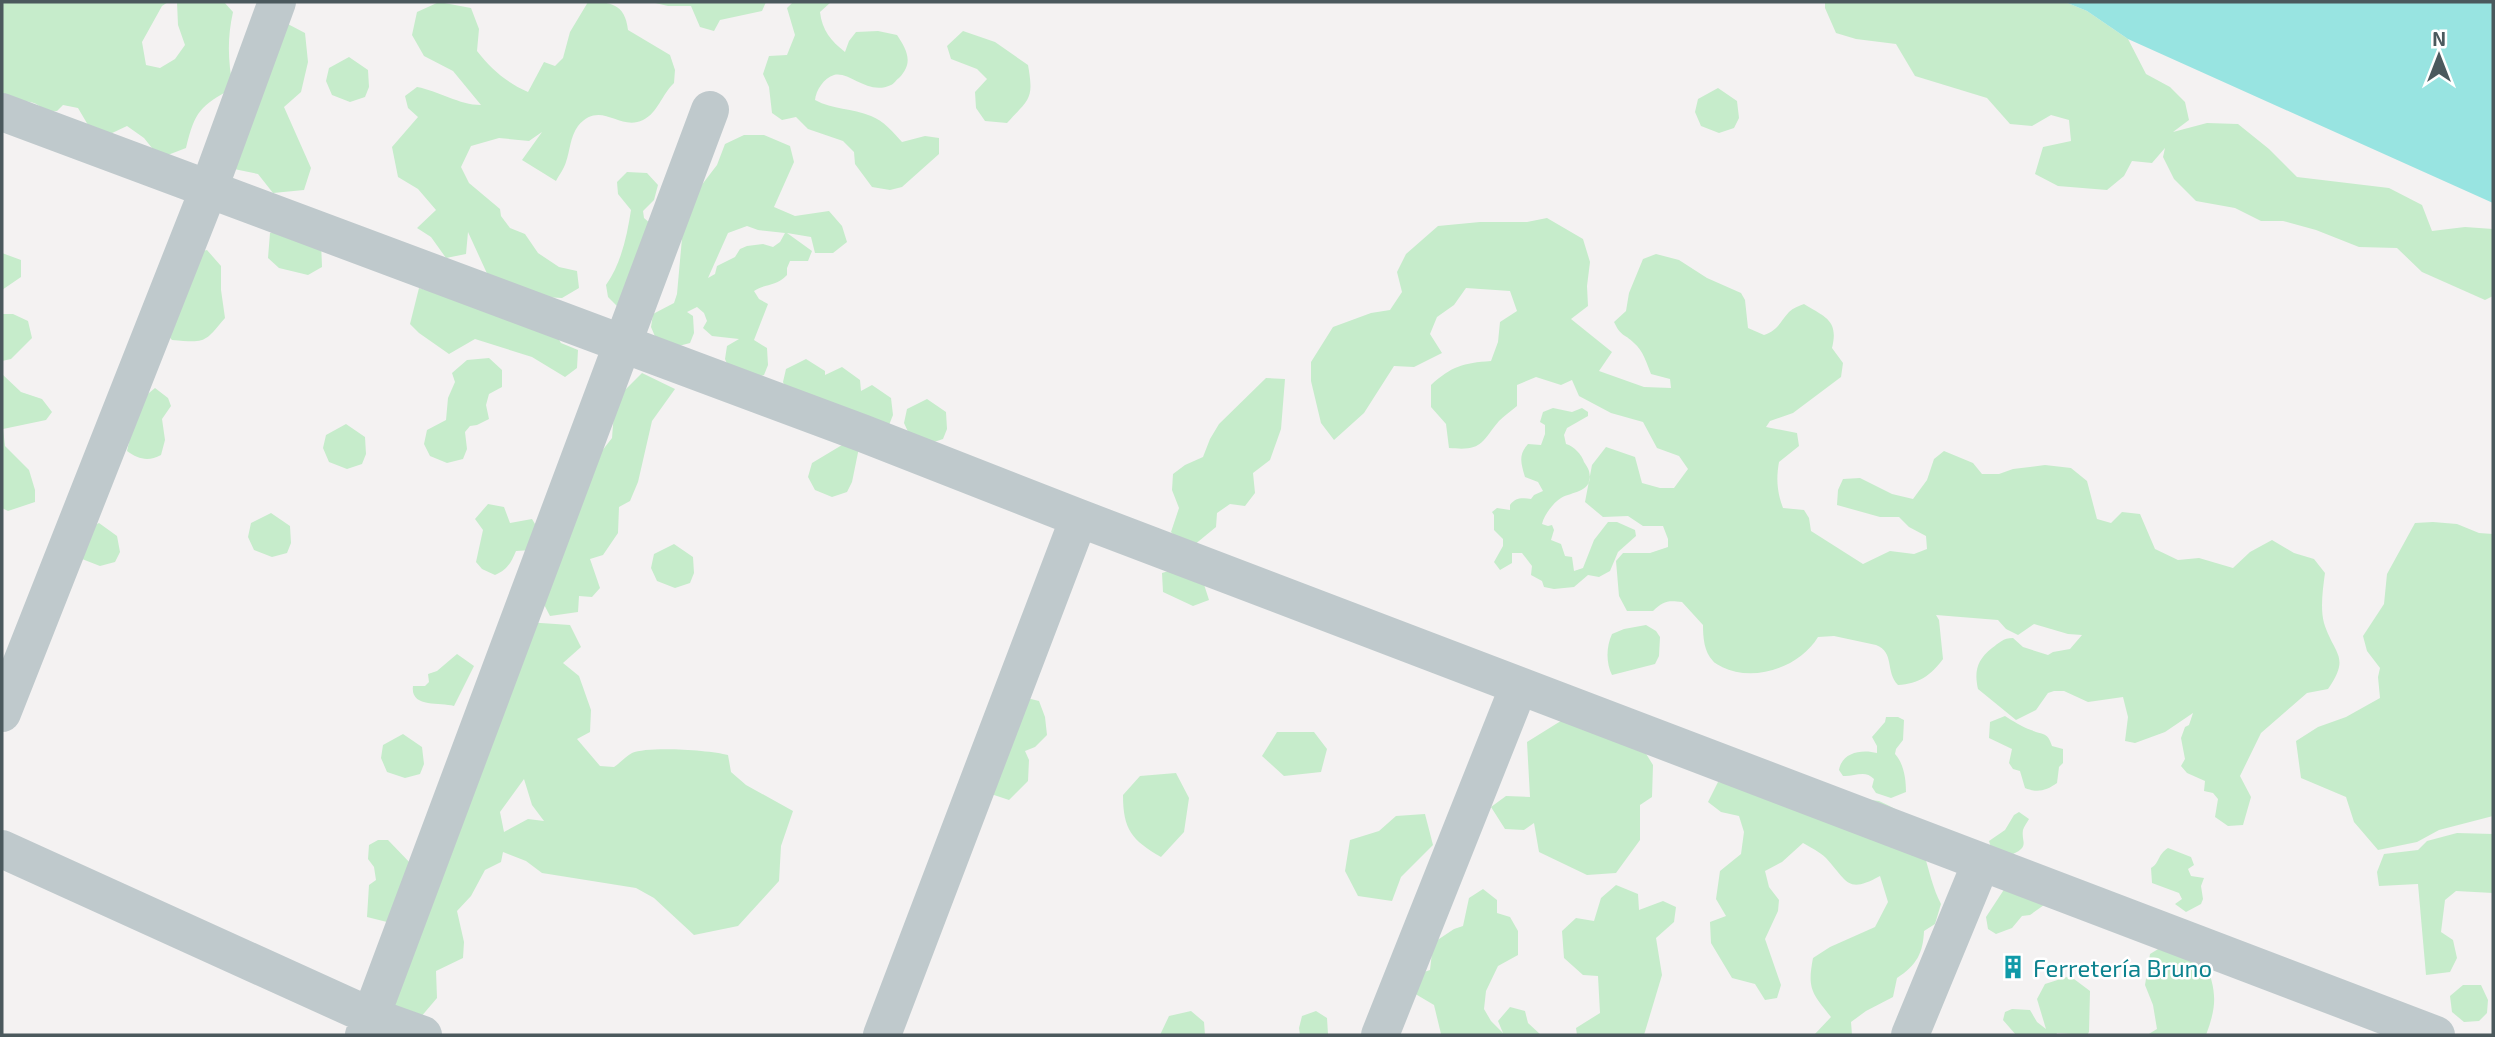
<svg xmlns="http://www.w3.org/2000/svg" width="2495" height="1037" font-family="'Exo 2',sans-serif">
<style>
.green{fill:#c6eccb;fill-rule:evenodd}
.water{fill:#98e4e1}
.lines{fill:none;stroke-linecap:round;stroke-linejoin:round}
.minor{stroke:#bfc9cc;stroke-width:38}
.labels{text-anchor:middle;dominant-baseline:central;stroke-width:5;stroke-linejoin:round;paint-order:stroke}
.culture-label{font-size:24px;fill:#0d838f;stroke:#fff;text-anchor:start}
</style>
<rect width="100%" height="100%" fill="#f4f2f2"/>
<path class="green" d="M 2,2 L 168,2 L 162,6 L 142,42 L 146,65 L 160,68 L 175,59 L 185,45 L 178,25 L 177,2 L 224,2 L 233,12 C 227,39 228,61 233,88 C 200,106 195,111 186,148 L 160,158 L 144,138 L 127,126 L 110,134 L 88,125 L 78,108 L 63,105 L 57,111 L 45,112 C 34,96 17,104 2,100 Z
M 439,2 L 471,8 L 479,29 L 477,51 C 491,69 507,83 528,92 L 544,62 L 555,66 L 563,58 L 570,32 L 588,2 C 610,2 625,3 628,30 L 670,55 L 675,70 L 674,83 C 662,94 658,113 643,120 C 619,132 601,99 578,126 C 570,137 570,151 566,162 C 564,169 559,175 556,181 L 522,160 L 542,132 L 529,141 L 499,138 L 471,146 L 461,167 L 469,183 L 500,209 L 501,216 L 510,228 L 525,234 L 538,253 L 559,267 L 577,271 L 579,288 L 562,298 L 545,297 L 490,280 L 468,232 L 466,254 L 446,258 L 431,237 L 417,228 L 436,210 L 418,189 L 398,177 L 392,147 L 418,117 L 408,108 L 405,96 L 417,87 C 439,91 459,105 481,105 L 453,71 L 424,56 L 412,35 L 417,12 Z
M 651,2 L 766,2 L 762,11 L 720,20 L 714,31 L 700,27 L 691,6 L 668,6 Z
M 793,2 L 831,2 L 820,12 C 822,30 831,41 845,52 L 849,41 L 856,32 L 878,31 L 897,35 C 907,50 914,63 899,78 C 896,80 894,84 891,85 C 868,96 850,71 834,75 C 824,78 816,90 815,100 C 833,110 852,108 871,116 C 884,121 893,132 902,142 L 925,136 L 939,138 L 939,154 L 902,187 L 890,190 L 872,187 L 855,164 L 854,152 L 843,141 L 808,129 L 796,117 L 782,120 L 772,113 L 769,87 L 763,74 L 769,56 L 787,55 L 795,35 L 787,8 Z
M 1825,2 L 2065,2 L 2087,11 L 2128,39 L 2146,74 L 2170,87 L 2185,102 L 2189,120 L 2173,132 L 2207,123 L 2238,124 L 2269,149 L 2297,177 L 2389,188 L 2422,205 L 2432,231 L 2465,227 L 2493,229 L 2493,296 L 2485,300 L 2422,272 L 2397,248 L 2359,247 L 2316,230 L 2283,221 L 2261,221 L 2235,208 L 2196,201 L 2174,179 L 2163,157 L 2165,148 L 2152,163 L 2132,161 L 2124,176 L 2107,190 L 2058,186 L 2035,174 L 2043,147 L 2071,141 L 2069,120 L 2051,115 L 2032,126 L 2010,124 L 1987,98 L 1915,76 L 1896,44 L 1856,39 L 1836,33 L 1825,8 Z
M 284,22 L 305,33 L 308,62 L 301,92 L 284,107 L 311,168 L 304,190 L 273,193 L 258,174 L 234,169 Z
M 963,31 L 995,42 L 1028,65 C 1034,99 1030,98 1007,123 L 985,121 L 976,108 L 975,92 L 987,79 L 977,69 L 951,59 L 947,46 Z
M 349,57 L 368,70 L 369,87 L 365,97 L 350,102 L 332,95 L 326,81 L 329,68 Z
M 1718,88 L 1737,101 L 1739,118 L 1734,128 L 1719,133 L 1701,126 L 1695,112 L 1698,99 Z
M 744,135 L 764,135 L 790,146 L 794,162 L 774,207 L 795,216 L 829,211 L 842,226 L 847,242 L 833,253 L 815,253 L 811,237 L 787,233 L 812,251 L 808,261 L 790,261 L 787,268 L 787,275 C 776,287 766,283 754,291 L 759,299 L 768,304 L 754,340 L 767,348 L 768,365 L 764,375 L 749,380 L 731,373 L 725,359 L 727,346 L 739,339 L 712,336 L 703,328 L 707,321 L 704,313 L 697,307 L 687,312 L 693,316 L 694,333 L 690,343 L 675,347 L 657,341 L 651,327 L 653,314 L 674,303 L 677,294 L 683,227 L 694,195 L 717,165 L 725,144 ZM 747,226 L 758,230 L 785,233 L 780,242 L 773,247 L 763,244 L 747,246 L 740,249 L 735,257 L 717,266 L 715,274 L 708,278 L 728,233 Z
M 627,172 L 647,173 L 658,185 L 654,200 L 643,211 L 644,218 L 651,224 L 618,307 L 608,297 L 606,285 C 621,264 627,236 631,210 L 618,194 L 617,182 Z
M 1547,218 L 1583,239 L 1590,262 L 1587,286 L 1588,306 L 1571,319 L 1612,352 L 1599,371 L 1644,387 L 1671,388 L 1670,379 L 1651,374 C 1647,364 1643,350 1634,343 C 1624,333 1621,337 1614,322 L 1626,311 L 1629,293 L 1643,259 L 1656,254 L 1679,260 L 1707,278 L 1741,293 L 1745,300 L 1748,328 L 1764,335 C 1778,330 1780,322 1789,312 C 1793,308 1799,306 1804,304 C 1825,317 1839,320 1832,348 L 1843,363 L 1841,377 L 1793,413 L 1770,421 L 1766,427 L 1797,433 L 1799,446 L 1779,462 C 1776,479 1777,492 1783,508 L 1804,510 L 1809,518 L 1811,531 L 1863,564 L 1890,551 L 1914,554 L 1927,549 L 1926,536 L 1909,527 L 1899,517 L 1880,517 L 1837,505 L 1838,490 L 1843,479 L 1860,478 L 1892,494 L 1913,499 L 1927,480 L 1934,459 L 1944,451 L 1973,463 L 1982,474 L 1999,474 L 2013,469 L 2045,465 L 2071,468 L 2087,481 L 2097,519 L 2111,523 L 2122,512 L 2140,514 L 2155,549 L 2178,560 L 2199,558 L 2233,568 L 2250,552 L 2272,540 L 2294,553 L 2314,559 L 2325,573 C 2323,588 2320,608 2324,623 C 2334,655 2351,656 2328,689 L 2307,693 L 2261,733 L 2240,776 L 2251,797 L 2243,825 L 2228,826 L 2215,817 L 2218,799 L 2213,793 L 2204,791 L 2205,781 L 2187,773 L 2181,766 L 2185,759 L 2181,738 L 2185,727 L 2189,725 L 2193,713 L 2165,732 L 2135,743 L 2125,741 L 2128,717 L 2123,697 L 2088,702 L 2064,691 L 2054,691 L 2048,693 L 2036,710 L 2016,720 L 1978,689 C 1974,671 1977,660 1992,648 C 1999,643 2003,638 2013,638 L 2023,647 L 2048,655 L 2053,652 L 2070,649 L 2082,635 L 2068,634 L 2034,624 L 2018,635 L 2006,629 L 1998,620 L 1936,615 L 1939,620 L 1943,659 C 1931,675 1919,684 1898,685 C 1885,672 1895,652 1876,645 L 1834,636 L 1818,637 C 1800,667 1754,683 1722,667 C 1721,666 1714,663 1713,661 C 1704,652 1703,637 1703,625 L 1682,602 C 1668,600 1663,601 1653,611 L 1627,611 L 1619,596 L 1616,561 L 1623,553 L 1650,553 L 1668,547 L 1668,539 L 1663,526 L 1643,526 L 1628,516 L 1603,517 L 1585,502 L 1592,465 L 1606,447 L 1635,457 L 1642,483 L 1660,488 L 1674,488 L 1688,469 L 1679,456 L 1657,448 L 1643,422 L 1611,413 L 1579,396 L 1572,380 L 1561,385 L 1536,377 L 1517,385 L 1517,406 C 1511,411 1504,416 1499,421 C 1480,444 1482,451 1449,448 L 1446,424 L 1431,407 L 1431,385 C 1452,366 1463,363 1491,361 L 1498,342 L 1500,322 L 1517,311 L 1510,291 L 1466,288 L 1454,305 L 1437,317 L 1430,334 L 1442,353 L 1414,367 L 1394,366 L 1364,413 L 1334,440 L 1321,423 L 1311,381 L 1311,362 L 1333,327 L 1371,313 L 1390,310 L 1402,292 L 1397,272 L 1406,254 L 1438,226 L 1480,222 L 1527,222 Z
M 301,225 L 321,241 L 322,267 L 308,275 L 279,268 L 268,258 L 270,233 Z
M 207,250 L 221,266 L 221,290 L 225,318 C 204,343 206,343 172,340 L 149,315 L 194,253 Z
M 2,253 L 21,260 L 21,277 L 2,290 Z
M 419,288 L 549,324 L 561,343 L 578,350 L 577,368 L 565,377 L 532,357 L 475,339 L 449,354 L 419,333 L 410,324 Z
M 2,314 L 13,314 L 28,321 L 32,338 L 11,359 L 2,361 Z
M 489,358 L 502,370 L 502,387 L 489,394 L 486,405 L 489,419 L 477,425 L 470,426 L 465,432 L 467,449 L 463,459 L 447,463 L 430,456 L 424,444 L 427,430 L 446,420 L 448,398 L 455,382 L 452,373 L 467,360 Z
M 806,359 L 825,371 L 825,375 L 842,367 L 860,380 L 861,391 L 872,385 L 891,398 L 893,415 L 889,425 L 789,396 L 783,382 L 786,369 Z
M 642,373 L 675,389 L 652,421 L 638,482 L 630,501 L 619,507 L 618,533 L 603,555 L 590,559 L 600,588 L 592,597 L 579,596 L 578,612 L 550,616 L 538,593 L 591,465 L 612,438 L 615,400 Z
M 2,374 L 21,392 L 42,399 L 52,412 L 46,420 L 3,429 L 5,446 L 29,470 L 35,490 L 35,502 L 8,511 L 2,508 Z
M 1266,378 L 1285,379 L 1281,429 L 1270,460 L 1253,473 L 1255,493 L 1245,506 L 1230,504 L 1217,513 L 1216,527 L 1188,550 L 1171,532 L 1179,508 L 1172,490 L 1173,474 L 1185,465 L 1203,457 L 1210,439 L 1219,424 Z
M 155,388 L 168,398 L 171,406 L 162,419 L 165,440 L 161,455 C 148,462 138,459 127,451 L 138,402 Z
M 927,399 L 946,412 L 947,429 L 943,439 L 928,444 L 910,436 L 904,423 L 907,409 Z
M 1553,408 L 1572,412 L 1582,408 L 1588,412 L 1588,416 L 1567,428 L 1564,435 L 1566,444 C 1574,446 1582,455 1584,462 C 1586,465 1588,468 1589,471 C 1594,492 1574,491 1561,498 C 1553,503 1544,515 1542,524 L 1548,526 L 1552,525 L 1554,530 L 1551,540 L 1561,544 L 1565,556 L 1572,557 L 1574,571 L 1583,568 L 1594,540 L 1608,522 L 1617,522 L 1635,530 L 1636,536 L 1618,552 L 1610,571 L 1599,577 L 1588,575 L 1574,587 L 1554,589 L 1544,587 L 1542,581 L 1531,575 L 1532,566 L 1522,553 L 1512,553 L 1512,563 L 1500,570 L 1494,562 L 1503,546 L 1503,539 L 1494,530 L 1494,515 L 1492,512 L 1497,508 L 1510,510 L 1510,505 C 1516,497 1522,498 1531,499 L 1534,495 L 1543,491 L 1538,482 L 1525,477 C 1521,463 1518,455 1528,444 L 1541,445 L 1545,434 L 1545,425 L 1540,422 L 1543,412 Z
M 346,424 L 365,437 L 366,454 L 362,464 L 347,469 L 329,462 L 323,448 L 326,435 Z
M 862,433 L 852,482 L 847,492 L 832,497 L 815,490 L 808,477 L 812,463 Z
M 488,504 L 504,507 L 510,523 L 532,519 L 538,529 L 532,550 L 516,551 C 511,563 507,570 495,575 L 482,569 L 476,562 L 483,530 L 475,519 Z
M 271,513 L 290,526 L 291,543 L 287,553 L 272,557 L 254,550 L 248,537 L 251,523 Z
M 2433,522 L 2457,524 L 2479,533 L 2493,534 L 2493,816 L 2439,830 L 2417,842 L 2378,850 L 2354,822 L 2346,797 L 2301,778 L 2296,741 L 2318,727 L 2346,717 L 2380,698 L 2378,677 L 2380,668 L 2367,651 L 2363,636 L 2384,604 L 2387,574 L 2415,523 Z
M 99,523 L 117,536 L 120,552 L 115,562 L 100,566 L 82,559 L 79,533 Z
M 674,544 L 693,557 L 694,573 L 690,583 L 675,588 L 657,581 L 651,568 L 654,554 Z
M 1175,569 L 1201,575 L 1209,600 L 1193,606 L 1163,592 L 1162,573 Z
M 526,622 L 570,625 L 581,647 L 563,663 L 579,676 L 591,710 L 590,732 L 577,739 L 600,766 L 614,767 C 620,763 626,756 632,753 C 648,746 709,750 728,755 L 731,772 L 746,785 L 793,811 L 781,846 L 779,881 L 738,926 L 694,935 L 654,898 L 636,888 L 542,873 L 526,861 L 503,852 L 501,862 L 485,870 L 471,896 L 457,911 L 464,942 L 463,958 L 436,971 L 437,998 L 420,1018 L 378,1004 L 387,922 L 367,917 L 369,885 L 376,880 L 374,867 L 368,859 L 369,845 L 378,840 L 388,840 L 413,866 ZM 524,779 L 532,805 L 544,821 L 528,819 L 504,832 L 500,812 Z
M 1646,625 L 1656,631 L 1660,637 L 1659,656 L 1655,664 L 1612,675 C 1606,663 1606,647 1612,634 L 1624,629 Z
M 457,654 L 474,666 L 454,706 C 439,702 410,708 413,686 L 425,686 L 429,682 L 428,674 L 437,671 Z
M 1011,694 L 1039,701 L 1045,717 L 1047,735 L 1035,747 L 1025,751 L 1029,760 L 1028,781 L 1009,800 L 985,792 Z
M 2005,716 C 2013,721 2022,727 2031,730 C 2043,735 2048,732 2052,746 L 2063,749 L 2063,763 L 2059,767 L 2057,783 C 2046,791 2037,793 2025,788 L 2020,771 L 2013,769 L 2009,763 L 2012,749 L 1989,738 L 1990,722 Z
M 1886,717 L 1898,717 L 1904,720 L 1903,740 L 1896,749 L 1895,754 C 1904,764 1906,779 1906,792 L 1891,798 L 1876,793 L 1872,787 L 1874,779 C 1865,769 1854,777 1843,776 L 1839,770 C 1842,752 1862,749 1877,753 L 1877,746 L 1872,737 L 1885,722 Z
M 1564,719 L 1645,752 L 1653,765 L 1652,797 L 1640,805 L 1640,840 L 1616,873 L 1587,875 L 1539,852 L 1534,823 L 1524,830 L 1505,829 L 1491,807 L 1506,796 L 1530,797 L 1527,742 Z
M 1277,732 L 1314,732 L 1327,749 L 1321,772 L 1284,776 L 1262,756 Z
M 403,734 L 422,747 L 424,764 L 420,774 L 405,778 L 387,772 L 381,758 L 383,745 Z
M 1176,773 L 1189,798 L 1184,832 L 1161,857 C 1132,840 1123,830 1123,795 L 1140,776 Z
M 1718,782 L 1879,801 C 1885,804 1893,807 1899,812 C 1927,836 1925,873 1941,904 L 1935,924 L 1924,931 C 1923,953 1917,965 1897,978 L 1893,997 L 1866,1011 L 1851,1022 L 1852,1035 L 1814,1035 L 1831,1017 C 1812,993 1807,989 1813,958 L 1830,947 L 1875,927 L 1888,902 L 1880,876 C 1847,894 1848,882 1826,858 C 1820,852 1810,847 1803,843 L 1782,862 L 1765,871 L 1769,887 L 1779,900 L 1778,911 L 1765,939 L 1781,985 L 1777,998 L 1765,1000 L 1755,984 L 1732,978 L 1711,943 L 1710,922 L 1726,916 L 1716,899 L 1720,871 L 1741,854 L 1744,832 L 1739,816 L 1721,812 L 1708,802 Z
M 2019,812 L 2029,819 C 2027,823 2024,826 2023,830 C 2021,842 2030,846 2013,854 L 1992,851 L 1989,841 L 2005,830 L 2014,815 Z
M 1425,814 L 1433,845 L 1401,877 L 1392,901 L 1358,896 L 1345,871 L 1350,840 L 1379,831 L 1396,816 Z
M 2457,833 L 2493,834 L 2493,893 L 2456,891 L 2445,900 L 2441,932 L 2453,940 L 2457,958 L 2450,972 L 2426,975 L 2418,884 L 2379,886 L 2377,872 L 2384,854 L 2418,850 L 2427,841 Z
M 2168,848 L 2191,857 L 2194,865 L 2188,869 L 2191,876 L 2204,878 L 2201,886 L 2203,899 L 2201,904 L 2186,912 L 2175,904 L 2182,899 L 2179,893 L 2152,883 L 2151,868 C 2160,863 2157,855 2168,848 Z
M 1616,885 L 1638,894 L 1639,910 L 1663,901 L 1676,907 L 1674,922 L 1656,938 L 1662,975 L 1644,1035 L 1577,1035 L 1576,1028 L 1600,1013 L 1598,976 L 1583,975 L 1564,958 L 1562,931 L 1576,918 L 1594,921 L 1601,898 Z
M 2007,885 L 2044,905 L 2030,915 L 2022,916 L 2012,928 L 1996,934 L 1988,929 L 1986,917 Z
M 1483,889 L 1497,900 L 1497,913 L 1510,917 L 1518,931 L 1518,955 L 1498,966 L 1486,991 L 1484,1009 L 1491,1021 L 1503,1033 L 1498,1021 L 1510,1007 L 1525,1011 L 1528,1023 L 1541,1035 L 1444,1035 L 1441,1034 L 1434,1005 L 1407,989 L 1415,975 L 1430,970 L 1433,943 L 1454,929 L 1463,926 L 1469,898 Z
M 2173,940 L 2205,960 C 2216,991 2218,1003 2206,1035 L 2147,1035 L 2157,1029 L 2153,1005 L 2145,985 L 2150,954 Z
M 2070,976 L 2090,991 L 2089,1032 L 2087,1035 L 2057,1033 L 2056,1035 L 2016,1035 L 2003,1020 L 2005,1012 L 2012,1009 L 2030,1010 L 2037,1022 L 2046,1029 L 2037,999 L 2045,984 Z
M 2463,985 L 2481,985 L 2488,1000 L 2487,1013 L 2479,1021 L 2464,1022 L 2452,1012 L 2450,996 Z
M 1191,1011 L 1204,1022 L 1205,1035 L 1160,1035 L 1169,1016 Z
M 1316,1011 L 1327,1018 L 1328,1034 L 1300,1035 L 1299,1028 L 1302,1016 Z"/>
<path class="water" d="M 2065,2 L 2493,2 L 2493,203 L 2128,39 L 2087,11 Z"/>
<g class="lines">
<path class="minor" d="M 2,112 L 862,433 L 1079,518 L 2436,1035
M 2,713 L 208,191 L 277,2
M 2,849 L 370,1016 L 423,1035
M 364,1035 L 710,110
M 882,1035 L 1079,518
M 1380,1035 L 1519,686
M 1910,1035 L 1981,863"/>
</g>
<defs>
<g id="building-bare" transform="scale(1.89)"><path d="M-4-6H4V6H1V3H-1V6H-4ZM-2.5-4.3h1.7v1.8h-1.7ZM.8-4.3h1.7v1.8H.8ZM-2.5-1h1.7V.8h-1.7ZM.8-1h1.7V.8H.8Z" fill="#0f9aa8" stroke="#fff" stroke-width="2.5" paint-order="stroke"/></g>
</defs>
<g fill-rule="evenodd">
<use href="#building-bare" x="2013" y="967"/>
</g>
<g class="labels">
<g class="culture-label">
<text x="2033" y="967">Ferretería Bruno</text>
</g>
</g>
<rect width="2495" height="1037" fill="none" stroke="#4b595d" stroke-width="7"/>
<g transform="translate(2439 56)" stroke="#ffffff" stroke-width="5" paint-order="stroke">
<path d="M0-5L12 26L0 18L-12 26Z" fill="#4b595d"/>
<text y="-10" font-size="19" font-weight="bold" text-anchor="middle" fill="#4b595d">N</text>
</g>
</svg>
